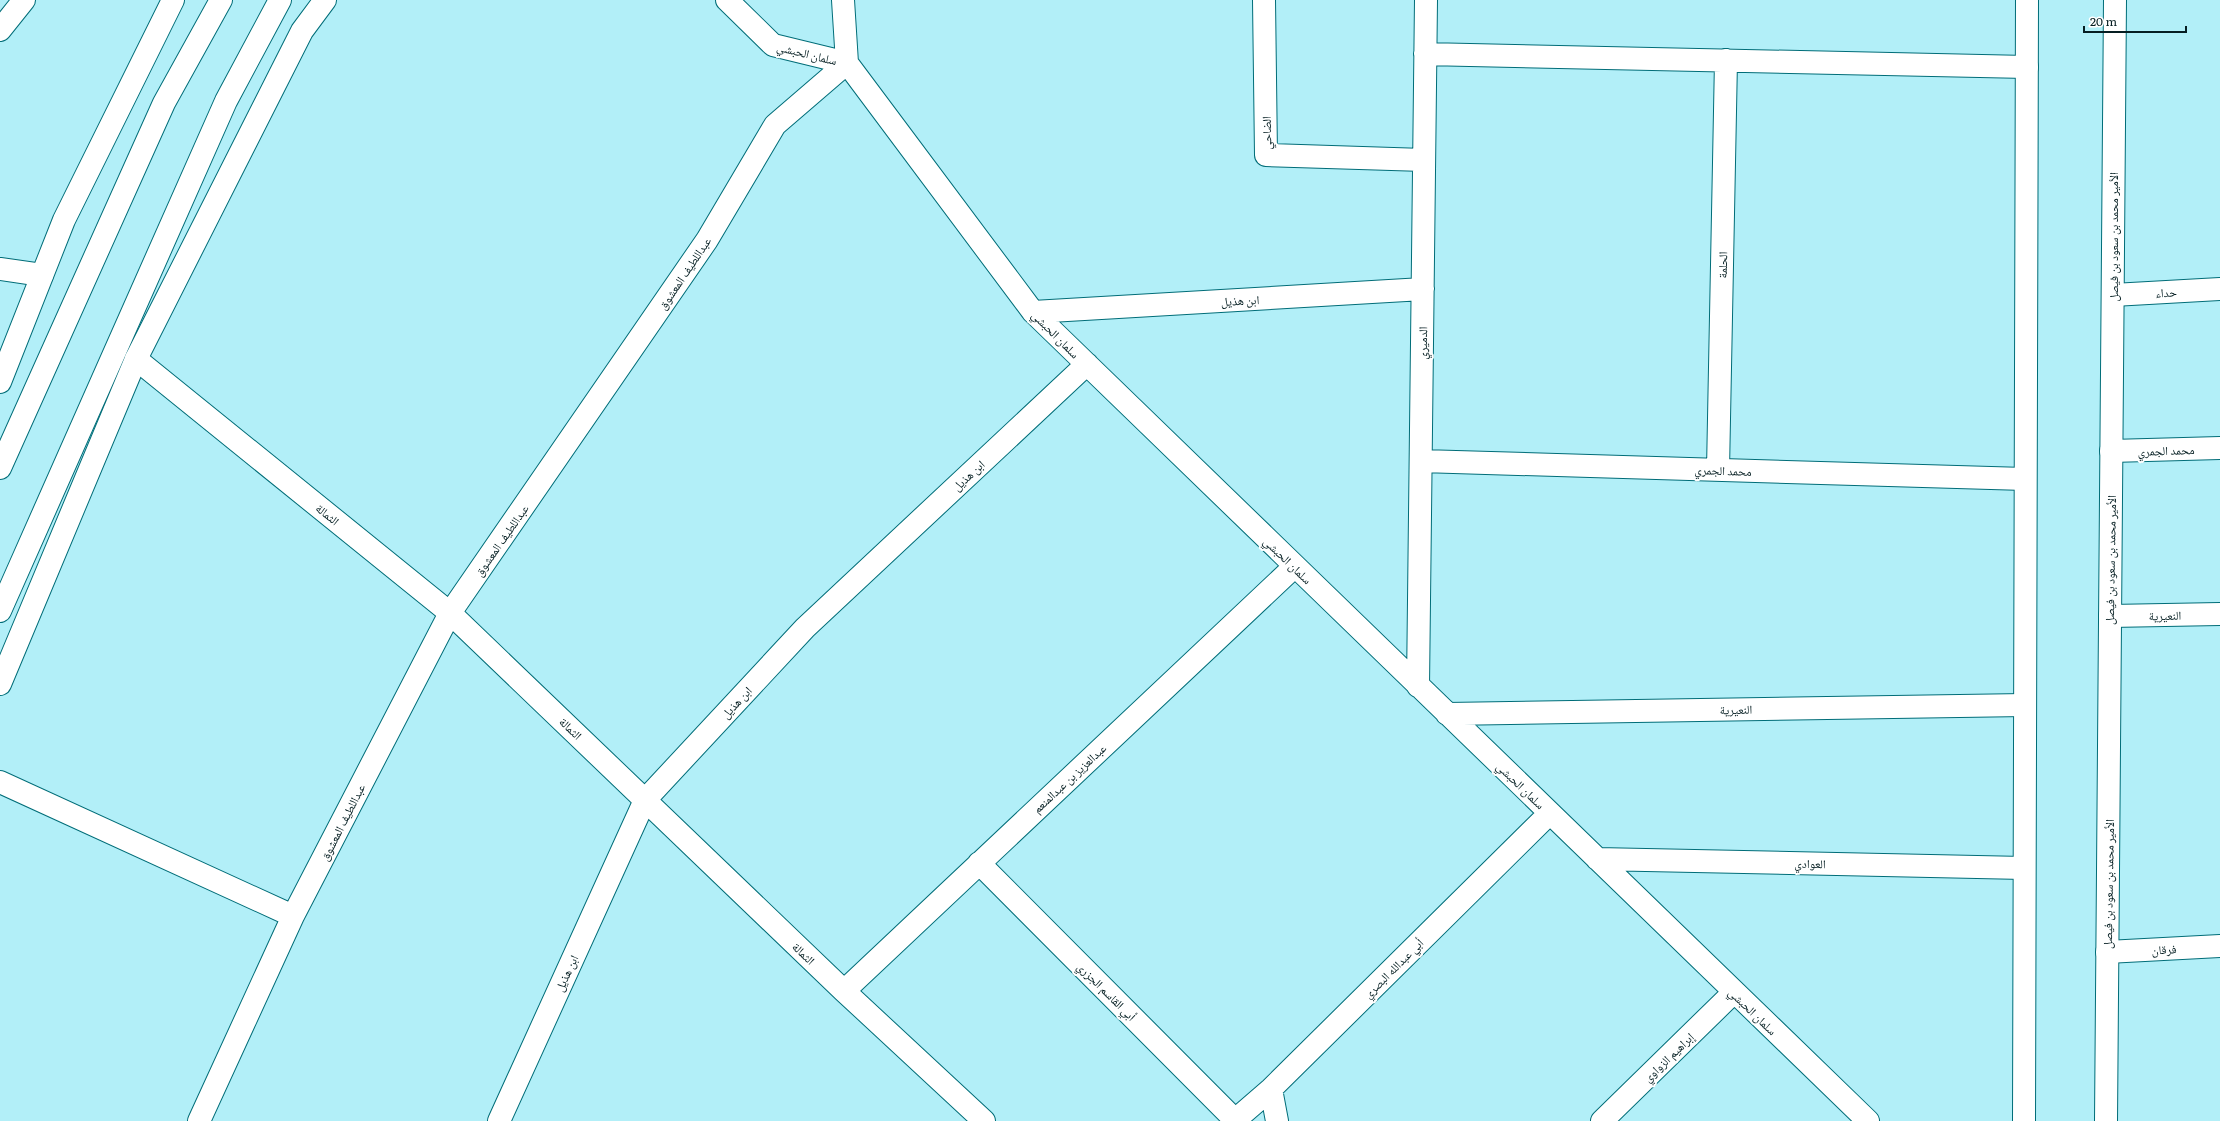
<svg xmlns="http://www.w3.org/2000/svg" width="2220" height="1121" font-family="Literata,'Noto Naskh Arabic',serif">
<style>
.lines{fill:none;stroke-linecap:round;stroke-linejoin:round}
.street-casing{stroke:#006d78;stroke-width:24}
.secondary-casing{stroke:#006d78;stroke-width:24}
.highway-casing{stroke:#006d78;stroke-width:24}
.street{stroke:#fff;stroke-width:22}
.secondary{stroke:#fff;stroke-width:22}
.highway{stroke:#fff;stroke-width:22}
.labels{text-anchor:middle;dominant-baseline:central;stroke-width:4;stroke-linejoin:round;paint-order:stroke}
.street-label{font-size:12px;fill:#051e22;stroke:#fff}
</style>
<rect width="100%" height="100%" fill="#b2eff8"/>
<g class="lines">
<g class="street-casing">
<path id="street" d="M 727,0 L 773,45 L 847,63 L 1033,312 L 1868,1121
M 1264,0 L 1266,155 L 1424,160
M 0,30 L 24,0
M 1425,54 L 2027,67
M 0,269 L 42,275
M 2113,295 L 2220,289
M 1033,312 L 1423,289
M 136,359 L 450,613 L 844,991 L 984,1121
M 2111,451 L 2220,448
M 1421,461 L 2025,479
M 1718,470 L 1726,60
M 2110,616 L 2220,614
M 1418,686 L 1426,0
M 1447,714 L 2025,705
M 0,782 L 293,916
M 1597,859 L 2024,868
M 979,863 L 1235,1120
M 2107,952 L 2220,946
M 844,991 L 1295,566
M 1271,1089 L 1277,1121
M 199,1121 L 293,916 L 450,613 L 707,240 L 775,125 L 847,63 L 843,0
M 499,1121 L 645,800 L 805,628 L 1087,364
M 1234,1121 L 1271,1089 L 1550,813
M 1602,1121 L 1734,992"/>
</g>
<g class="secondary-casing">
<path id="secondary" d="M 0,382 L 64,220 L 173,0
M 0,684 L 136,359 L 302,31 L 325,0
M 2024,1121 L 2027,0
M 2106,1121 L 2115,0"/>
</g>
<g class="highway-casing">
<path id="highway" d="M 0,468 L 164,103 L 221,0
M 0,611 L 226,101 L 280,0"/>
</g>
<use href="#street" class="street"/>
<use href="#secondary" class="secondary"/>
<use href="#highway" class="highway"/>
</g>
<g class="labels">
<g class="street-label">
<text transform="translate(807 53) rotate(14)">سلمان الحبشي</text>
<text transform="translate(1266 133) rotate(-91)">الضاحي</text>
<text transform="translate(2113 237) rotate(-90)">الأمير محمد بن سعود بن فيصل</text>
<text transform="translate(1722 265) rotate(-89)">الحلمة</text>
<text transform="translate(684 273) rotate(-56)">عبداللطيف المعشوق</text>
<text transform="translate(2166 292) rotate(-4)">حداء</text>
<text transform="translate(1240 300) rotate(-3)">ابن هذيل</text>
<text transform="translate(1056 334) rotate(45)">سلمان الحبشي</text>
<text transform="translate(1422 343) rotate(-89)">الدميري</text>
<text transform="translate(2166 450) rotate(-2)">محمد الجمري</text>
<text transform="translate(1723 470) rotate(2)">محمد الجمري</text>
<text transform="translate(968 475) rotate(-43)">ابن هذيل</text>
<text transform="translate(328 514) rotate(39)">الثمالة</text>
<text transform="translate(501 540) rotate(-55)">عبداللطيف المعشوق</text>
<text transform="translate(1288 560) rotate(44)">سلمان الحبشي</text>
<text transform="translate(2110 560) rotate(-89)">الأمير محمد بن سعود بن فيصل</text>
<text transform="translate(2165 615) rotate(-1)">النعيرية</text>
<text transform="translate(736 702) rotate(-47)">ابن هذيل</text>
<text transform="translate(1736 709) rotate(-1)">النعيرية</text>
<text transform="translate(571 728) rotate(44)">الثمالة</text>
<text transform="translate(1069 778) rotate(-43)">عبدالعزيز بن عبدالمنعم</text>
<text transform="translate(1521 785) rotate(44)">سلمان الحبشي</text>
<text transform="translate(342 822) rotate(-63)">عبداللطيف المعشوق</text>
<text transform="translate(1810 863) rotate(1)">العوادي</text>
<text transform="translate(2108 884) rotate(-89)">الأمير محمد بن سعود بن فيصل</text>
<text transform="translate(2164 949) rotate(-3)">فرقان</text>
<text transform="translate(804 953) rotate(44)">الثمالة</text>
<text transform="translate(1393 968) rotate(-45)">أبي عبدالله البصري</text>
<text transform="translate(566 973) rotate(-65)">ابن هذيل</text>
<text transform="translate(1107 991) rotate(45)">أبي القاسم الجزري</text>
<text transform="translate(1753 1011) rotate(44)">سلمان الحبشي</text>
<text transform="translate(1668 1057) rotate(-44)">إبراهيم الزواوي</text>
</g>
</g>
<path d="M2084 26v6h102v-6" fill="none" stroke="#051e22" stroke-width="2"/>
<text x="2090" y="26" font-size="12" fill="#051e22" stroke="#ffffff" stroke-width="3" paint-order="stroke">20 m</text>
</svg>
